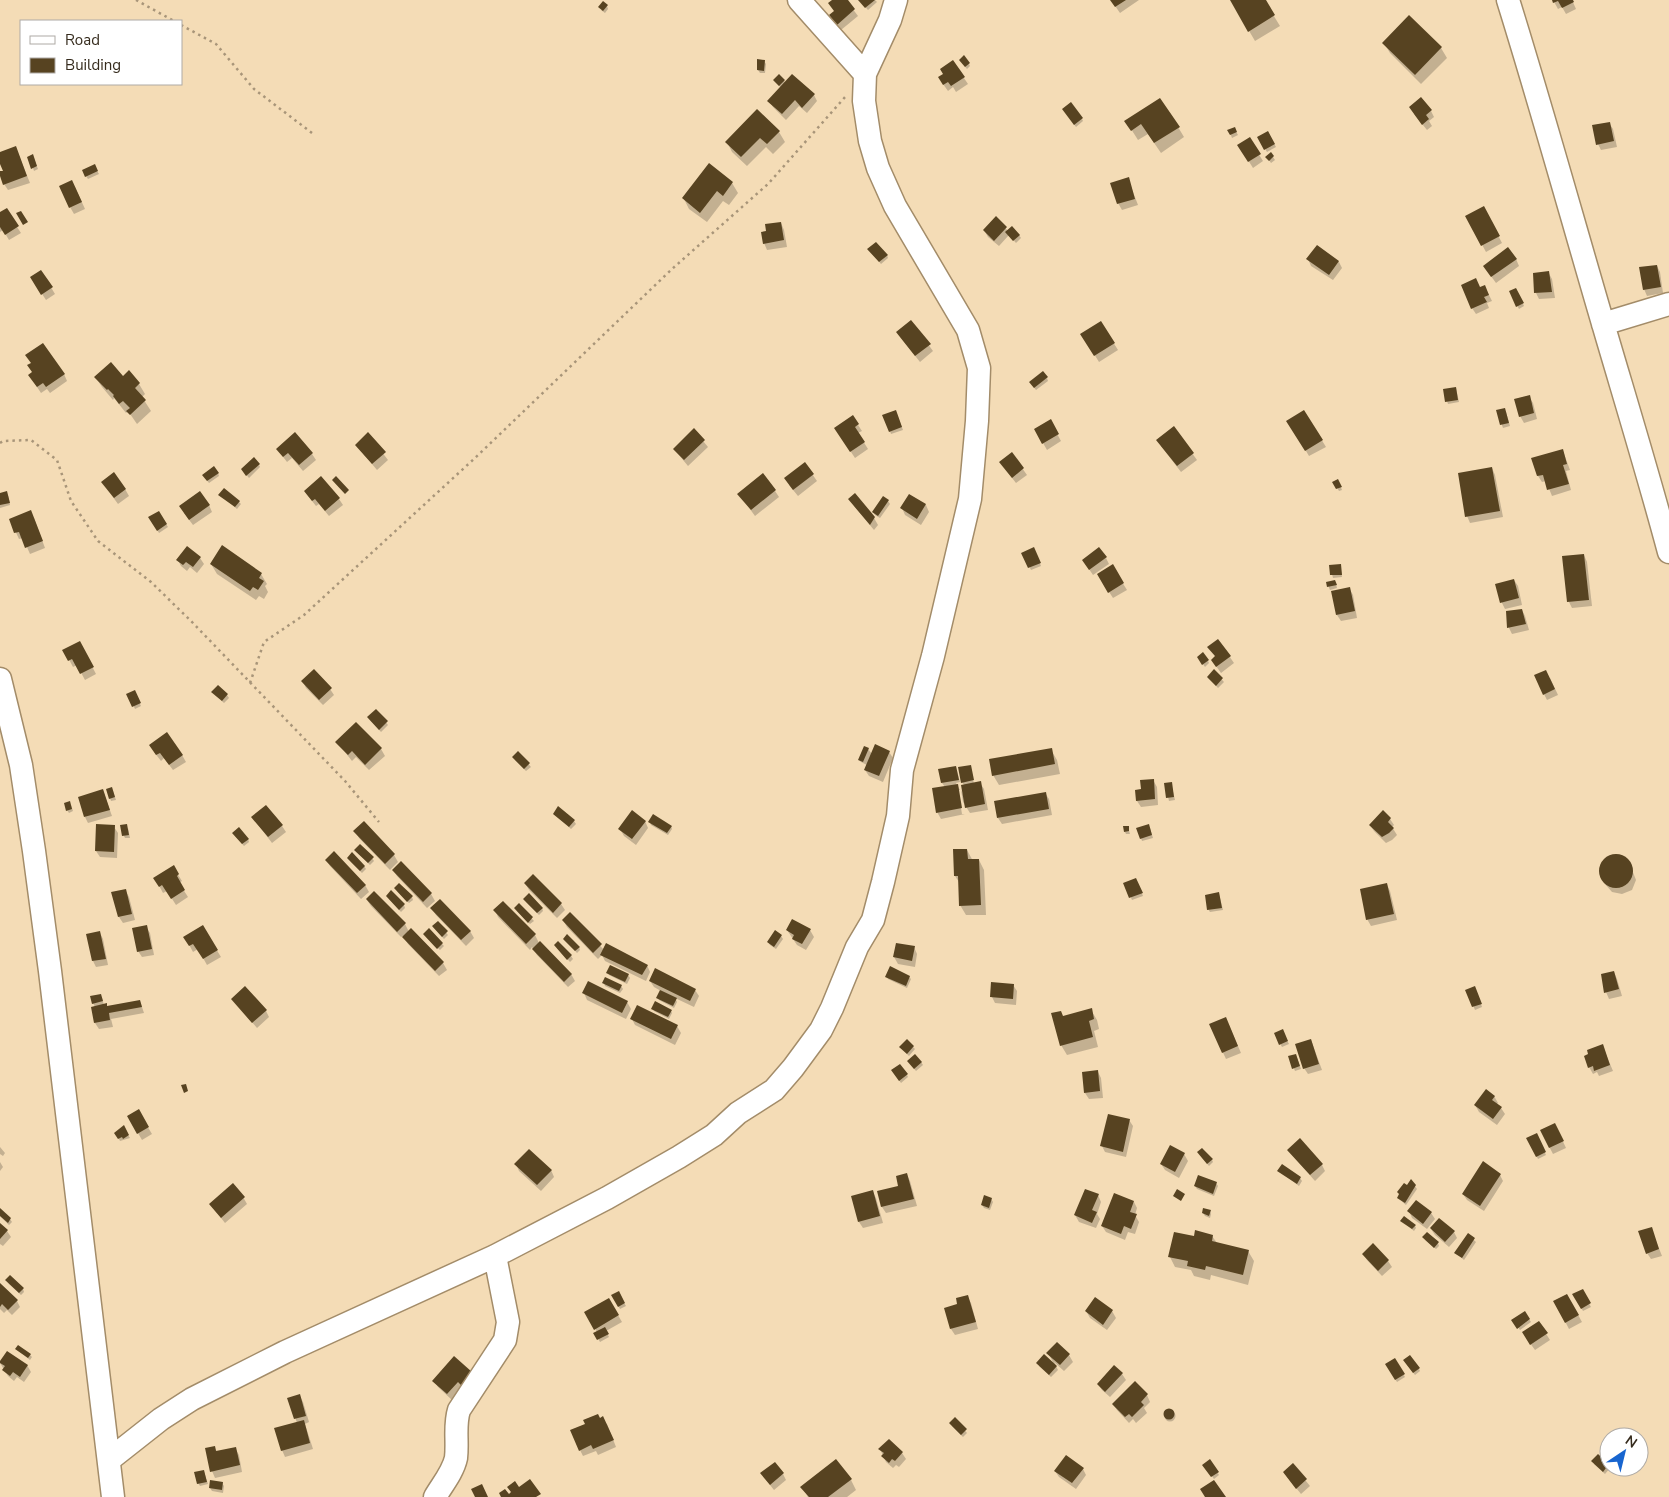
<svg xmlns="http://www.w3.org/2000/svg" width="1669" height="1497" font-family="'Nunito Sans',sans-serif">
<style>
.shadow{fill:#0003}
.building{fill:#574321}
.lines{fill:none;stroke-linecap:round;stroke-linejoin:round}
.minor-casing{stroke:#a38c69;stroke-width:25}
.path{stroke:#a89579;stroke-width:2.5;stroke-dasharray:2.5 4;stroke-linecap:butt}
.minor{stroke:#fff;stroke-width:22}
</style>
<rect width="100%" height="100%" fill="#f4dcb6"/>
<path class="shadow" d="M 834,0 L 846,0 L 858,16 L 841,30 L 834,22 Z
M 859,0 L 875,0 L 877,2 L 868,10 Z
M 1111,0 L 1139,0 L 1120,13 Z
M 1231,0 L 1264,0 L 1280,26 L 1255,41 Z
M 1553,0 L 1572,0 L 1576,9 L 1566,14 L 1562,7 L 1558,9 Z
M 607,6 L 608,9 L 605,13 L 601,10 Z
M 1384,43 L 1441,48 L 1447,58 L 1421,84 L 1390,53 Z
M 764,61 L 766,64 L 765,73 L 760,73 L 758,70 Z
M 953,62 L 968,84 L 956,92 L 953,87 L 948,91 L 943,84 L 944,75 Z
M 962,63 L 969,64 L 970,66 L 967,69 Z
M 775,81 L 784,81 L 786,83 L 814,95 L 817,101 L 807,113 L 799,106 L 786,120 L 773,107 L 769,101 L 781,88 Z
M 1431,111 L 1434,117 L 1429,121 L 1432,126 L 1427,130 L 1414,114 Z
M 1065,112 L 1082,119 L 1083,121 L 1076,127 Z
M 1126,121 L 1178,127 L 1184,137 L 1161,153 L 1148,134 L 1138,140 Z
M 1609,123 L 1613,129 L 1617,147 L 1601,150 L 1598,144 Z
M 1234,128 L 1238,135 L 1232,138 L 1229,130 Z
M 779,132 L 785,142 L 773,154 L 766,147 L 747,166 L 732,152 L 727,142 Z
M 1268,132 L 1276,147 L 1267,152 L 1258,137 Z
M 1249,139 L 1263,161 L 1253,168 L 1243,152 Z
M 16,148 L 30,183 L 8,190 L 4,184 L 4,171 L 0,160 L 0,154 Z
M 1271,154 L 1275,160 L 1271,163 L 1267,157 Z
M 34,159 L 38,169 L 34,171 L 33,168 Z
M 96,169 L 99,174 L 88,179 L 86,176 Z
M 1128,179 L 1138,205 L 1122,210 L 1118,203 Z
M 732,183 L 738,193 L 729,205 L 723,201 L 707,222 L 689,209 L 684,199 Z
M 75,187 L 85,209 L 74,214 L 70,207 Z
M 0,213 L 17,227 L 21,233 L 9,240 L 3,230 L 0,232 Z
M 1487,214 L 1502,243 L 1486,252 L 1467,217 Z
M 996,218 L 1008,231 L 1019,235 L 1021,238 L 1016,243 L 1009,235 L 999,246 L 988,237 L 984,230 Z
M 781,223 L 784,230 L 787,247 L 767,250 L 764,243 L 767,232 Z
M 1318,246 L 1339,262 L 1342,268 L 1333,280 L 1311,266 L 1308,259 Z
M 871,252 L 887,255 L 888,258 L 881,264 Z
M 1516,259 L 1519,266 L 1496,283 L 1488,272 Z
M 1657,266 L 1660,272 L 1663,293 L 1647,296 L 1644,289 Z
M 41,271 L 55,294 L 46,300 L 31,277 Z
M 1548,272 L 1552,279 L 1555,298 L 1539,299 L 1536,293 Z
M 1516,289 L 1524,306 L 1519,309 L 1510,292 Z
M 1488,293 L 1492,301 L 1487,303 L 1489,308 L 1476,314 L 1472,308 Z
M 911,321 L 933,351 L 920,362 L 901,338 Z
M 1101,323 L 1118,350 L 1099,362 L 1086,341 Z
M 32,364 L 64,374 L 67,381 L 50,393 L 47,389 L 41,393 L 33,381 Z
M 129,372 L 139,384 L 145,394 L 142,397 L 151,411 L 137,424 L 128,411 L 126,413 L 114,398 L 113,400 L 102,387 L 96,378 L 123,377 Z
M 1047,378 L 1048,381 L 1036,390 L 1032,385 Z
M 1456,388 L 1459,402 L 1448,404 L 1447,401 Z
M 1529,397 L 1533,403 L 1537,419 L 1524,423 L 1520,416 Z
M 1304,411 L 1326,447 L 1309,456 L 1288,421 Z
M 1497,411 L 1506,412 L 1510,426 L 1503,428 Z
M 897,414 L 903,430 L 891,434 L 890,431 Z
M 1050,421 L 1061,441 L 1047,450 L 1035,429 Z
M 858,425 L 862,431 L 858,433 L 868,449 L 855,458 L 839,434 Z
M 1174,428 L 1197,460 L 1181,472 L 1161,446 Z
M 694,430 L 708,447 L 688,466 L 674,449 Z
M 368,434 L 388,460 L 377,470 L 356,445 Z
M 277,449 L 312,454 L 316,460 L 303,471 L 292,458 L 287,462 Z
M 1563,451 L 1570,470 L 1566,471 L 1571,490 L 1552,496 L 1546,481 L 1542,482 L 1538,476 L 1533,459 Z
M 1012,454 L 1027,475 L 1016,483 L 1005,469 Z
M 805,464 L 817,481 L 798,496 L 789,485 Z
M 259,465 L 260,467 L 249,478 L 244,472 Z
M 1492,468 L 1495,475 L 1503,517 L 1470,523 L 1467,516 Z
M 218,473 L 219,476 L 209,483 L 205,478 Z
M 1338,481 L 1342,490 L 1339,491 L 1334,482 Z
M 107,489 L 125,489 L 129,496 L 118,504 Z
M 775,491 L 779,497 L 755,516 L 739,494 Z
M 305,492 L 339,499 L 343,505 L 329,516 L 319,504 L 316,506 Z
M 0,494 L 8,495 L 10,505 L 0,508 Z
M 220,495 L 239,502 L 241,504 L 237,509 Z
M 910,495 L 926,505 L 929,512 L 921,525 L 905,515 L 902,508 Z
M 888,501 L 890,504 L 880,518 L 875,515 L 873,512 Z
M 209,505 L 212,512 L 193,525 L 184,513 Z
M 854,506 L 874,518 L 878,525 L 874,530 Z
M 159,513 L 168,527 L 159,533 L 150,518 Z
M 34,518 L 45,548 L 30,554 L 23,538 L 19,539 L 10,520 Z
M 223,547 L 261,574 L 267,584 L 265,586 L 268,592 L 264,599 L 259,596 L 256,600 L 217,574 L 211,564 Z
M 1035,552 L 1041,566 L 1031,570 L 1023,554 Z
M 1584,555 L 1587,562 L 1592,606 L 1572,608 L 1569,602 Z
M 200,558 L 204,564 L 197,573 L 190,567 L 187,571 L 181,566 L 178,560 Z
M 1106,558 L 1109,564 L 1093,575 L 1087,566 Z
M 1340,565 L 1342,577 L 1333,578 L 1330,566 Z
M 1112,566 L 1127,590 L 1113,598 L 1098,575 Z
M 1514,580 L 1518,586 L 1522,605 L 1505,609 L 1502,603 L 1497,585 Z
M 1327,583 L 1336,584 L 1337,588 L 1330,590 Z
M 1349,588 L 1353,595 L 1357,618 L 1341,621 L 1337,615 Z
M 1522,610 L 1525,616 L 1529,630 L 1512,634 L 1509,628 L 1507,612 Z
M 1218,640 L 1234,663 L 1221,673 L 1216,666 L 1216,657 L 1213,653 Z
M 83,649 L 96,674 L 85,680 L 77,665 L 73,667 L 64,650 Z
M 1198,657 L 1208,661 L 1209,663 L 1205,667 Z
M 1214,671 L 1224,682 L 1218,688 L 1208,677 Z
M 1550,678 L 1558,695 L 1547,700 L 1544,694 Z
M 303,682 L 330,689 L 334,695 L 323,705 L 306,688 Z
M 134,692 L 141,706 L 135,709 L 128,694 Z
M 215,695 L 227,695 L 229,698 L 224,703 Z
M 376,710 L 388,725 L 381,732 L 370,720 Z
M 356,723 L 381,749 L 385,756 L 369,770 L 356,757 L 352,761 L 337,742 Z
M 868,749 L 872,754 L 889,752 L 893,758 L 883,782 L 869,776 L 865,770 L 867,765 L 861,762 L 859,760 Z
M 1051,750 L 1057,760 L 1060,774 L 999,785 L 993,775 Z
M 154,752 L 182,755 L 186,762 L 173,770 L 164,758 L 161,761 Z
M 518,752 L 531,767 L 526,771 L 515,760 Z
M 956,767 L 960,782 L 956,783 L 960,790 L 958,790 L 962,814 L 965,814 L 961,790 L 964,796 L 964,785 L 962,782 L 971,769 L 974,784 L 980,783 L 984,789 L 988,810 L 970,813 L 963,802 L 965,814 L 941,819 L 937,812 L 945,787 L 942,783 Z
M 1153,780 L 1157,787 L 1158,805 L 1141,807 L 1137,801 L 1142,790 Z
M 1171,783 L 1175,800 L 1169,801 L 1165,784 Z
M 103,791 L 112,816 L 88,823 L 85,817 Z
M 113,791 L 116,800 L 111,801 L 110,798 Z
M 1045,793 L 1049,799 L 1052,815 L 1002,824 L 998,818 Z
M 71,805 L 73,811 L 69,813 L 67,810 Z
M 554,814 L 574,821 L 576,824 L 571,829 Z
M 253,818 L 282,826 L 286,832 L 272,843 Z
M 1390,819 L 1394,825 L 1392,827 L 1397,835 L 1392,840 L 1386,843 L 1374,831 L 1370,825 Z
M 645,821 L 648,828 L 636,845 L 624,836 L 620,829 Z
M 650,822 L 671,826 L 672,829 L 668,835 L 651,825 Z
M 363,823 L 394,855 L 398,862 L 390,870 L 359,838 L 355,831 Z
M 114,827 L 118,833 L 117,858 L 100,857 L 96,851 Z
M 1128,827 L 1130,834 L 1126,834 L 1125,832 Z
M 128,828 L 130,838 L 125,838 L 124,836 Z
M 1150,828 L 1153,838 L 1142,841 L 1141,838 Z
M 235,836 L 248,839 L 249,842 L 244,846 Z
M 967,850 L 973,861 L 979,860 L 984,870 L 986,915 L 966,915 L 960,905 L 959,882 L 955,876 Z
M 357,852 L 372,858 L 374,861 L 370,865 Z
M 1615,855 L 1626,858 L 1629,862 L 1636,880 L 1632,890 L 1622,894 L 1612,892 L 1605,884 L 1600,873 L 1603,863 L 1610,856 Z
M 326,860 L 365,885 L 369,892 L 361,899 L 330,866 Z
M 350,861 L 364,866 L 366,869 L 362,873 Z
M 401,863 L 431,894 L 435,901 L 427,908 L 397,876 L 393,870 Z
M 173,867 L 182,881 L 179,883 L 188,897 L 176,905 L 167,891 L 163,893 L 155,878 Z
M 533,875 L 561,904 L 565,910 L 557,918 L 529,890 L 525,883 Z
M 1137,882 L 1143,896 L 1132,900 L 1125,884 Z
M 1387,885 L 1390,891 L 1397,920 L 1371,926 L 1367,919 Z
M 125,890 L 129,897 L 135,920 L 123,923 L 119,917 L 113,893 Z
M 397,891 L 412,897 L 413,900 L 409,903 Z
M 1219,894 L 1223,910 L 1210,912 L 1208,909 Z
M 389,899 L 404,905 L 405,908 L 401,912 Z
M 367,900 L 405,924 L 409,932 L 411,930 L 443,963 L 447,970 L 439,976 L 408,944 L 403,936 L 401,937 L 371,906 Z
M 526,902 L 542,908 L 543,911 L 539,915 Z
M 519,905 L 534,921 L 530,924 L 517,911 Z
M 432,909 L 470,931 L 474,938 L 466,946 L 436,915 Z
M 495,910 L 535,935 L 539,943 L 571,974 L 575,981 L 568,987 L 537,955 L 532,947 L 530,950 L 498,917 Z
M 570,913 L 604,950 L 647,965 L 650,972 L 646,981 L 605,961 L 602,955 L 598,959 L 567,927 L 563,920 Z
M 438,923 L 448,935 L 444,939 L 433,927 Z
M 202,926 L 221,957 L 207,965 L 198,949 L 193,952 L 185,937 Z
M 146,927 L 150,933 L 154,955 L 142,957 L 138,951 Z
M 787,930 L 810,930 L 814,937 L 806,950 L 797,945 Z
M 100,933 L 103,939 L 108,965 L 96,967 L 93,961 Z
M 781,936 L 783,939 L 776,949 L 770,945 L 768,942 Z
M 426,937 L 442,944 L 444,946 L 440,950 Z
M 566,941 L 579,947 L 580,950 L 577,953 Z
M 558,943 L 571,956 L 573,959 L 570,962 L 557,948 Z
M 914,947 L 917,954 L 915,967 L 898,964 L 894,957 Z
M 1614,972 L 1617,979 L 1622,996 L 1609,999 L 1606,992 Z
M 608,973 L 628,975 L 630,978 L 627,984 L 609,975 Z
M 887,977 L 909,977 L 911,979 L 907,988 L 888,979 Z
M 650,981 L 695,990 L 699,996 L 694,1007 L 675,998 L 677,1002 L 674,1008 L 659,1000 L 658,998 L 661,991 L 654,987 Z
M 589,983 L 627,1002 L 631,1009 L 626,1019 L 587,1000 L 584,993 Z
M 604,983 L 621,986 L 623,989 L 620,993 L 605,986 Z
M 1013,985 L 1017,991 L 1016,1005 L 995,1003 L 992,997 Z
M 1467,991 L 1476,991 L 1482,1007 L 1475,1010 Z
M 102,998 L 104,1005 L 108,1007 L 140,1001 L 144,1013 L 111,1019 L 113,1027 L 99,1029 L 95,1023 L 95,1007 L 93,1003 Z
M 232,999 L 266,1011 L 269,1017 L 257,1028 Z
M 653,1009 L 671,1011 L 672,1013 L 669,1019 L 654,1011 Z
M 1091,1010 L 1097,1020 L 1099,1029 L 1094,1031 L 1098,1047 L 1067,1055 L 1061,1045 L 1063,1017 Z
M 632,1019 L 677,1026 L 681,1033 L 675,1045 L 635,1025 Z
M 1210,1025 L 1229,1025 L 1241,1053 L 1226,1059 Z
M 1282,1031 L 1289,1044 L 1282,1047 L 1275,1034 Z
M 1311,1040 L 1322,1070 L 1308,1074 L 1304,1068 Z
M 1602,1045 L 1613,1071 L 1599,1076 L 1597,1072 L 1593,1074 L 1589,1067 Z
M 913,1047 L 915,1049 L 909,1056 L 903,1050 Z
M 1289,1057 L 1297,1058 L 1301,1069 L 1295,1071 Z
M 921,1062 L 923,1065 L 916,1071 L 910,1064 Z
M 1098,1072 L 1101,1078 L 1103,1098 L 1089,1099 L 1085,1093 Z
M 894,1073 L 907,1075 L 908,1077 L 901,1083 Z
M 1494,1096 L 1498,1103 L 1497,1104 L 1501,1108 L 1505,1114 L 1497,1125 L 1479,1112 L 1475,1105 Z
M 138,1111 L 152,1134 L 142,1140 L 128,1116 Z
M 1129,1120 L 1133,1126 L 1126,1157 L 1105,1152 L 1102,1146 Z
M 123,1127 L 130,1138 L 120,1141 L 116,1133 Z
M 1541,1131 L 1558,1131 L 1566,1148 L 1553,1154 Z
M 1536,1135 L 1546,1155 L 1538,1159 L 1528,1139 Z
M 0,1147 L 5,1153 L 3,1156 L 0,1154 Z
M 1171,1147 L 1184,1154 L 1188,1161 L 1179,1178 L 1165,1170 L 1161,1164 Z
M 1289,1150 L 1322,1165 L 1325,1171 L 1315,1181 L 1293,1156 Z
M 1200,1155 L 1212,1160 L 1213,1162 L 1209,1166 Z
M 0,1162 L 3,1167 L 0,1171 Z
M 516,1164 L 551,1170 L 554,1177 L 541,1191 L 519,1171 Z
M 1279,1171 L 1300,1178 L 1302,1181 L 1299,1186 Z
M 907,1175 L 910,1181 L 917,1206 L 886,1213 L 882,1207 L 878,1192 L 900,1187 Z
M 1500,1175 L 1503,1181 L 1484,1211 L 1467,1200 L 1463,1194 Z
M 1411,1181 L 1417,1189 L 1406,1205 L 1398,1198 Z
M 1216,1183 L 1218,1186 L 1214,1196 L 1197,1189 L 1195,1186 Z
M 873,1192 L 876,1198 L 883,1223 L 863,1228 L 859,1222 Z
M 1098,1195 L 1101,1202 L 1097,1214 L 1100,1219 L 1096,1228 L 1079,1222 L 1075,1215 Z
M 243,1197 L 247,1204 L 225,1223 L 210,1204 Z
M 991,1199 L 993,1202 L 990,1210 L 984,1208 L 982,1205 Z
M 1134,1202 L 1137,1208 L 1135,1215 L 1139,1222 L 1135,1234 L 1128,1232 L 1125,1240 L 1106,1232 L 1102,1226 Z
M 0,1211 L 10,1219 L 12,1222 L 9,1225 L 0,1216 Z
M 1210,1211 L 1211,1214 L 1210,1218 L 1205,1216 L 1203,1213 Z
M 1409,1211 L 1431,1213 L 1435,1219 L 1427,1229 L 1412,1218 Z
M 1402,1221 L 1415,1226 L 1416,1228 L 1414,1231 Z
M 0,1225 L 7,1231 L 11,1237 L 3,1246 L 0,1244 Z
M 1651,1228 L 1662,1256 L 1651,1259 L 1647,1253 Z
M 1431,1229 L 1454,1232 L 1457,1238 L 1449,1247 L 1435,1235 Z
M 1468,1235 L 1476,1242 L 1464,1260 L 1456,1253 Z
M 1212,1236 L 1217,1243 L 1248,1251 L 1254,1261 L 1248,1285 L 1211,1275 L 1210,1280 L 1194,1276 L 1191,1270 L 1175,1267 L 1170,1257 L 1195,1238 Z
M 1425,1240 L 1438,1243 L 1439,1246 L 1436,1249 Z
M 1363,1254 L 1388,1261 L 1392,1267 L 1382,1276 L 1367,1260 Z
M 8,1283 L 23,1289 L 24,1292 L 21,1295 Z
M 0,1286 L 17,1301 L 20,1307 L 12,1315 L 7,1310 L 4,1313 L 0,1309 Z
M 1582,1291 L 1591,1307 L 1583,1311 L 1574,1295 Z
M 618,1293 L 626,1306 L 620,1309 L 613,1296 Z
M 1567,1295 L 1582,1322 L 1569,1329 L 1555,1302 Z
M 967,1296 L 971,1303 L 978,1329 L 955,1335 L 951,1329 Z
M 1096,1299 L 1112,1311 L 1116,1318 L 1107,1330 L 1090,1318 L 1086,1311 Z
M 609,1300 L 622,1322 L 606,1331 L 609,1337 L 600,1342 L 595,1333 L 597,1332 L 586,1312 Z
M 1529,1319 L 1531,1322 L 1520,1330 L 1513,1320 Z
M 1539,1323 L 1550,1340 L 1535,1350 L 1527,1339 Z
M 16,1349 L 30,1355 L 32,1357 L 30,1360 Z
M 1048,1353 L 1069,1355 L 1073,1362 L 1064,1371 L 1054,1362 L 1058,1370 L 1051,1377 L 1039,1366 L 1054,1364 Z
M 1394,1359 L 1405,1377 L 1397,1382 L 1386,1364 Z
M 0,1363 L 27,1365 L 31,1372 L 24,1382 L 17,1377 L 14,1381 L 8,1376 Z
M 1406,1363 L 1419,1369 L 1420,1371 L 1415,1375 Z
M 471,1373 L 462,1388 L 452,1400 L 438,1387 L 434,1381 Z
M 1122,1374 L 1126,1380 L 1110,1397 L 1102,1390 L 1098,1384 Z
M 1147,1395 L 1150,1402 L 1144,1408 L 1147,1413 L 1136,1423 L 1133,1419 L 1129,1423 L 1117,1410 L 1113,1404 Z
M 300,1396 L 303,1402 L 309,1422 L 305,1424 L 313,1449 L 285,1457 L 282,1450 L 297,1423 L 289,1399 Z
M1164.5 1416a5.5 5.5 0 1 1 11 0a5.5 5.5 0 1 1-11 0Z
M 600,1419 L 607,1424 L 616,1447 L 598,1455 L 596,1451 L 583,1456 L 580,1450 Z
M 955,1419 L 967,1433 L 963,1437 L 952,1426 Z
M 215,1448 L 217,1452 L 235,1448 L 239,1455 L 242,1472 L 215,1478 L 212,1471 Z
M 880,1449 L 902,1453 L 906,1459 L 899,1467 L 896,1465 L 893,1468 L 886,1462 Z
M 1598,1456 L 1610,1468 L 1605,1474 L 1594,1464 Z
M 1210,1461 L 1219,1475 L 1214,1479 L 1204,1465 Z
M 1293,1465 L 1310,1486 L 1301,1494 L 1284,1473 Z
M 1083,1469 L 1086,1475 L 1076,1489 L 1059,1477 L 1055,1471 Z
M 204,1472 L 208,1484 L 200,1486 L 198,1483 Z
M 783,1474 L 786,1480 L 774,1490 L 766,1480 Z
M 851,1480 L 856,1490 L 847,1497 L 808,1497 L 802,1487 Z
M 222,1483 L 224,1486 L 223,1493 L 212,1491 L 210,1488 Z"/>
<path class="building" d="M 832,0 L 848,0 L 855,9 L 837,25 L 829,15 L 834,11 L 828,3 Z
M 858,0 L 875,0 L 865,8 Z
M 1110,0 L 1126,0 L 1115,7 Z
M 1230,0 L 1266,0 L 1275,15 L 1248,32 Z
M 1552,0 L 1573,0 L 1574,2 L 1562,8 L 1558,1 L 1553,3 Z
M 603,1 L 608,5 L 603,11 L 598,7 Z
M 1409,15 L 1442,47 L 1415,75 L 1382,43 Z
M 964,55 L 970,63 L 965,67 L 959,60 Z
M 757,59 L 765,60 L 764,71 L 757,70 Z
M 953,60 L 965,77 L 951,86 L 948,82 L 943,85 L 938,77 L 943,74 L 940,69 Z
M 779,74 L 785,80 L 779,86 L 773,80 Z
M 792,74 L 815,94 L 802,108 L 795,100 L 782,114 L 767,101 Z
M 1421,97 L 1432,110 L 1426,115 L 1429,119 L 1422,125 L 1409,107 Z
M 1160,98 L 1180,127 L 1154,143 L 1141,124 L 1131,131 L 1124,121 Z
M 1071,102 L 1083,118 L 1074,125 L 1062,109 Z
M 757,109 L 780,131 L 767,144 L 760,138 L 741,157 L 725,142 Z
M 1610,122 L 1614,141 L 1596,145 L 1592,125 Z
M 1235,127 L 1237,132 L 1230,135 L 1227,130 Z
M 1268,131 L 1275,144 L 1264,150 L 1257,137 Z
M 1250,137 L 1261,154 L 1248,162 L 1237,145 Z
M 16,146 L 27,176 L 3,185 L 0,176 L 0,171 L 3,171 L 0,164 L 0,152 Z
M 1271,152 L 1274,156 L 1269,161 L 1265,157 Z
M 33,154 L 37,166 L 31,169 L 27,157 Z
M 709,163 L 733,182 L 723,196 L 717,191 L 700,213 L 682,198 Z
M 95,164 L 98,171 L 85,177 L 82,170 Z
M 1129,177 L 1135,199 L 1117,204 L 1110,183 Z
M 72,180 L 82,202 L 69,208 L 59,186 Z
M 1484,206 L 1500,236 L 1481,246 L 1465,216 Z
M 7,208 L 19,226 L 5,235 L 0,227 L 0,212 Z
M 21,211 L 28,222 L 23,225 L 16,213 Z
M 996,216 L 1007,227 L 994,241 L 983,230 Z
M 781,222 L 784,240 L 763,244 L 761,232 L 766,231 L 765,224 Z
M 1012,226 L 1020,235 L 1013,241 L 1005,232 Z
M 876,242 L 888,255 L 879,262 L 867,249 Z
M 1317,245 L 1339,261 L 1329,275 L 1306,259 Z
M 1508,247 L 1517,259 L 1491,277 L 1483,266 Z
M 1657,265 L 1661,287 L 1643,290 L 1639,267 Z
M 41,270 L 53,287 L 41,295 L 30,277 Z
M 1549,271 L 1552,292 L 1534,293 L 1533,273 Z
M 1476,278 L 1480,287 L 1485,285 L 1489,295 L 1484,297 L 1487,302 L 1471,309 L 1461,285 Z
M 1516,288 L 1524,303 L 1516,307 L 1509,291 Z
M 911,320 L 931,344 L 915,356 L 896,332 Z
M 1101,321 L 1115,343 L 1094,356 L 1080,334 Z
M 43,343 L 65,374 L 46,387 L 43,383 L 37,387 L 28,375 L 32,372 L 27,365 L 31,363 L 25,355 Z
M 111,362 L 123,376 L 129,370 L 140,383 L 135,388 L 146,400 L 130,415 L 126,411 L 130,408 L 123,401 L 119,404 L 113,396 L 114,395 L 108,389 L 107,390 L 94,377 Z
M 1043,371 L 1048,377 L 1034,388 L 1029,382 Z
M 1456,387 L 1458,400 L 1445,402 L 1443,389 Z
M 1530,395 L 1534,413 L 1519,417 L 1514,399 Z
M 1505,408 L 1509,423 L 1500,425 L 1496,410 Z
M 896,410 L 902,427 L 889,432 L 882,415 Z
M 1304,410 L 1323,440 L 1305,451 L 1286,421 Z
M 853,415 L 859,424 L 855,427 L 865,442 L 850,452 L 834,428 Z
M 1051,419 L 1059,434 L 1042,444 L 1034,429 Z
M 1174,426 L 1194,453 L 1177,466 L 1156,440 Z
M 694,428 L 705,440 L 684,460 L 673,449 Z
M 295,432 L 313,453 L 299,465 L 288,453 L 283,457 L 276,449 Z
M 368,432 L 386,452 L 372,464 L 355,445 Z
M 1563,449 L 1567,464 L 1563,465 L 1569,484 L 1547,490 L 1543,475 L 1537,476 L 1531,458 Z
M 1012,452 L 1024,468 L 1012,478 L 999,462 Z
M 254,457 L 260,464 L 246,476 L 241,469 Z
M 805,462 L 814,474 L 793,490 L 784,478 Z
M 214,466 L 219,473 L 207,481 L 202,475 Z
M 1492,467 L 1500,511 L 1465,517 L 1458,473 Z
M 114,472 L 126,489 L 114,498 L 101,482 Z
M 763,473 L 776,490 L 751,510 L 737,494 Z
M 321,476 L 340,498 L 325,511 L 315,499 L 312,501 L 304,491 Z
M 336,476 L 349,490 L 345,494 L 332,480 Z
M 1338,479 L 1342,487 L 1336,489 L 1332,482 Z
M 224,488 L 240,501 L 235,507 L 218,495 Z
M 7,491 L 10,503 L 0,505 L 0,493 Z
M 200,491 L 210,505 L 189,520 L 179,506 Z
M 855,493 L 875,517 L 870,525 L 848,499 Z
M 909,494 L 926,504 L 917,519 L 900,508 Z
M 883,496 L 889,500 L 878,516 L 872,512 Z
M 31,510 L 43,541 L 25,548 L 19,532 L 14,533 L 9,519 Z
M 159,511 L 167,524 L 157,531 L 148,517 Z
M 222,545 L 262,573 L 259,578 L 264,581 L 258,590 L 253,587 L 250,591 L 210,564 Z
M 187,546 L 201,557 L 193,567 L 186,562 L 183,565 L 176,560 Z
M 1034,547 L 1041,563 L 1028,568 L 1021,553 Z
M 1099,547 L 1107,557 L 1089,570 L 1082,560 Z
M 1584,554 L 1589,600 L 1567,602 L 1562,556 Z
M 1113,564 L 1124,583 L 1108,593 L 1097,574 Z
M 1341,564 L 1342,575 L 1330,575 L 1329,565 Z
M 1514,579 L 1519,598 L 1500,603 L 1495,584 Z
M 1335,580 L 1337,585 L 1327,587 L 1326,582 Z
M 1350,587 L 1355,611 L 1336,615 L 1331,591 Z
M 1522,609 L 1526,624 L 1507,628 L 1506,611 Z
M 1218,639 L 1231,656 L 1216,667 L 1211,660 L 1215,656 L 1207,647 Z
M 80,641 L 94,667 L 80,674 L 72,659 L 68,661 L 62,650 Z
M 1203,652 L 1209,660 L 1202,665 L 1197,657 Z
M 314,669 L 332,688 L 319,700 L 301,681 Z
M 1214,669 L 1223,678 L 1216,686 L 1207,677 Z
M 1546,670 L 1555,689 L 1543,695 L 1534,675 Z
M 218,685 L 228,694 L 222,701 L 211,692 Z
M 135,690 L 141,703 L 132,707 L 126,694 Z
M 376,709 L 388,721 L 379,730 L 367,717 Z
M 356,722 L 382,748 L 365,765 L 352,751 L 348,755 L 335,742 Z
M 167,732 L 183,755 L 169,765 L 160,753 L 156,755 L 149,745 Z
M 875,744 L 890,751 L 879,776 L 864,770 Z
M 864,746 L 869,748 L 863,762 L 858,760 Z
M 1052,748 L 1055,764 L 992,776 L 989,759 Z
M 518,751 L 530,763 L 524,769 L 512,757 Z
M 971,765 L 974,780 L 961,783 L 958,767 Z
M 956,766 L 959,780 L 941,783 L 938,769 Z
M 1154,779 L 1155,799 L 1136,801 L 1135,790 L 1141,789 L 1140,780 Z
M 981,781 L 985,804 L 965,808 L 961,785 Z
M 1172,782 L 1174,797 L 1166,798 L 1164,783 Z
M 958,784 L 962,808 L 936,813 L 932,788 Z
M 112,787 L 115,797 L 109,799 L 106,789 Z
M 103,789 L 110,810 L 84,817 L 78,797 Z
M 1046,792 L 1049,809 L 997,818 L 994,801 Z
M 70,801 L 72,809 L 66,811 L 64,803 Z
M 266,805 L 283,825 L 268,837 L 251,817 Z
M 558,806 L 575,820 L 569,827 L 553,814 Z
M 632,810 L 646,821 L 632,839 L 618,829 Z
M 1383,810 L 1391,818 L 1388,822 L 1394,828 L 1389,833 L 1382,837 L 1369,825 Z
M 653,814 L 672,826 L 667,833 L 648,822 Z
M 364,821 L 395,854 L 385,864 L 353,831 Z
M 96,824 L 115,825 L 114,852 L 95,851 Z
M 127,824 L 129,835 L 122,836 L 120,825 Z
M 1149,824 L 1152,835 L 1140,839 L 1136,828 Z
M 1123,826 L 1129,826 L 1129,831 L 1124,832 Z
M 239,827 L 249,839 L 242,844 L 232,833 Z
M 360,844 L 374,857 L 368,863 L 354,850 Z
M 953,849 L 967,849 L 968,859 L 979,859 L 981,905 L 959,906 L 958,876 L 954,876 Z
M 334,851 L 366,885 L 357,893 L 325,860 Z
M 352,852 L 365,866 L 360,871 L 347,858 Z
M1599 871a17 17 0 1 1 34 0a17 17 0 1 1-34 0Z
M 401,861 L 432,893 L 423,902 L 392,870 Z
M 174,865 L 179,874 L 177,876 L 185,890 L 171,899 L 162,885 L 159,887 L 153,878 Z
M 533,874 L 562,903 L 553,913 L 524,883 Z
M 1136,878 L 1143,893 L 1129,898 L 1123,883 Z
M 399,883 L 413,896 L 407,902 L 394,888 Z
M 1387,883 L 1394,914 L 1366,920 L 1360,889 Z
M 126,889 L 132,914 L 118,917 L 111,892 Z
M 391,890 L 405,904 L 399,910 L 386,896 Z
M 374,891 L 406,923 L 397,932 L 366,899 Z
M 1219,892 L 1222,908 L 1207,910 L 1205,895 Z
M 529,893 L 543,908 L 537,913 L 523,899 Z
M 440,899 L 471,931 L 461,940 L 430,908 Z
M 503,901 L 536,934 L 526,944 L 493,910 Z
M 519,903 L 533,917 L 528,923 L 514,908 Z
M 570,912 L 602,944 L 593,953 L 562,920 Z
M 792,919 L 811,929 L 802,944 L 792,939 L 794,935 L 786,930 Z
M 438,921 L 448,931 L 442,937 L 432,926 Z
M 147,925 L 152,949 L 137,952 L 132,928 Z
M 203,925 L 218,950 L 203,959 L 193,944 L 189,946 L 183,937 Z
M 411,928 L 444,962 L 435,971 L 402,937 Z
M 429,928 L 443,943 L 437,949 L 423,934 Z
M 775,930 L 782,935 L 774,947 L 767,942 Z
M 100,931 L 106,959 L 92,961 L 86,934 Z
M 567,934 L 580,947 L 575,951 L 563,939 Z
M 540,941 L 572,974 L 564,982 L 532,949 Z
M 558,941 L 572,955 L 567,960 L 554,945 Z
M 606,943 L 648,965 L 642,975 L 600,955 Z
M 896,943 L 915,946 L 912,961 L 893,957 Z
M 610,965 L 629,974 L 625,982 L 606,973 Z
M 890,966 L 910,976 L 906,986 L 885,977 Z
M 655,968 L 696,989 L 690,1001 L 649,981 Z
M 1614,971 L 1619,989 L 1604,993 L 1601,974 Z
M 605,977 L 622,985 L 619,991 L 602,983 Z
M 588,981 L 628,1001 L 622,1013 L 582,993 Z
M 991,982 L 1014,984 L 1013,999 L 990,997 Z
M 245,986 L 267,1010 L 252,1023 L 231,999 Z
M 1475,986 L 1482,1004 L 1472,1007 L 1465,990 Z
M 660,990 L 677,998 L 673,1006 L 656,998 Z
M 101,994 L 103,1001 L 92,1004 L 90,996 Z
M 140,1000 L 142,1007 L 109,1013 L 110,1020 L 94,1023 L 91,1007 L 107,1003 L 107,1006 Z
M 655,1001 L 672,1010 L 668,1017 L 651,1009 Z
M 637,1005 L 678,1025 L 671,1039 L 630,1019 Z
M 1092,1008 L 1094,1019 L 1089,1021 L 1093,1037 L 1060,1046 L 1051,1013 L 1061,1011 L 1063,1016 Z
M 1226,1017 L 1238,1046 L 1222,1053 L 1209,1024 Z
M 1283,1029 L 1288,1041 L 1279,1045 L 1274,1033 Z
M 907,1039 L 914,1046 L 907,1054 L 899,1047 Z
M 1311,1039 L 1319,1064 L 1303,1069 L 1295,1044 Z
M 1603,1044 L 1610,1065 L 1594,1071 L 1593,1066 L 1588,1068 L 1584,1056 L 1588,1054 L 1587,1050 Z
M 915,1054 L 922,1062 L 914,1069 L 907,1061 Z
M 1296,1054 L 1300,1066 L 1292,1069 L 1288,1056 Z
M 900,1064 L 908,1074 L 899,1081 L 891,1070 Z
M 1098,1070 L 1100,1091 L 1084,1093 L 1082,1072 Z
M 186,1084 L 188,1091 L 184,1093 L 181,1085 Z
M 1486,1089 L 1495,1096 L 1492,1100 L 1502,1107 L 1493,1119 L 1474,1105 Z
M 139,1109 L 149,1127 L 137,1134 L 127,1116 Z
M 1108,1114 L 1130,1119 L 1123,1152 L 1100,1146 Z
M 1555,1123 L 1564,1141 L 1549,1148 L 1540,1130 Z
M 124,1125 L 129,1135 L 123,1139 L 122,1137 L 118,1139 L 114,1133 Z
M 1537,1133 L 1546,1152 L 1536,1157 L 1526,1138 Z
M 1300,1138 L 1323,1164 L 1310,1175 L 1287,1150 Z
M 1170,1145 L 1185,1153 L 1175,1172 L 1160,1164 Z
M 1202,1148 L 1213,1159 L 1207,1164 L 1197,1152 Z
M 529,1149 L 552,1170 L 537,1185 L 514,1164 Z
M 1483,1161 L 1501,1174 L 1480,1206 L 1462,1194 Z
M 1282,1164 L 1301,1177 L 1297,1184 L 1277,1171 Z
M 907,1173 L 914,1199 L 881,1207 L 877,1191 L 898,1186 L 896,1176 Z
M 1198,1175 L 1217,1182 L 1213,1194 L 1194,1186 Z
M 1411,1179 L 1416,1185 L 1405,1203 L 1397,1198 L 1399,1194 L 1397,1192 L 1404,1183 L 1407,1185 Z
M 233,1183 L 245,1197 L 221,1218 L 209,1204 Z
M 1085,1189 L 1099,1194 L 1092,1210 L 1097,1212 L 1092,1223 L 1074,1215 Z
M 1177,1189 L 1185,1194 L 1181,1201 L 1173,1196 Z
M 873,1190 L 880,1216 L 858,1222 L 851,1196 Z
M 1114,1193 L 1134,1201 L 1130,1212 L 1137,1214 L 1131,1229 L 1124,1226 L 1121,1234 L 1101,1226 Z
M 984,1195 L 992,1198 L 989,1208 L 981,1205 Z
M 1416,1200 L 1432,1212 L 1423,1224 L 1407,1211 Z
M 0,1208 L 11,1218 L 8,1223 L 0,1216 Z
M 1203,1208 L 1211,1210 L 1209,1216 L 1202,1213 Z
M 1404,1216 L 1416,1225 L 1412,1229 L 1400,1221 Z
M 1439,1218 L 1455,1231 L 1445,1242 L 1430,1228 Z
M 0,1223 L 8,1230 L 0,1239 Z
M 1652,1227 L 1659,1249 L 1646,1254 L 1638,1231 Z
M 1195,1230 L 1213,1235 L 1212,1241 L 1249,1250 L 1243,1275 L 1206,1266 L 1205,1270 L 1187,1266 L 1188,1261 L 1168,1257 L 1174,1232 L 1194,1236 Z
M 1427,1232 L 1439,1242 L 1434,1248 L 1422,1237 Z
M 1468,1233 L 1475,1238 L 1462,1258 L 1454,1253 Z
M 1373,1243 L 1389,1260 L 1378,1271 L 1362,1254 Z
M 10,1275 L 24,1288 L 19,1293 L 5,1280 Z
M 0,1283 L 18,1300 L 8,1310 L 2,1304 L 0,1307 Z
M 1583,1289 L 1591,1303 L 1581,1309 L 1572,1294 Z
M 619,1291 L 625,1303 L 618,1307 L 611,1295 Z
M 1567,1294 L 1579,1315 L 1565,1323 L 1553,1301 Z
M 968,1295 L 976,1322 L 950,1329 L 944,1308 L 957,1304 L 956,1298 Z
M 1095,1297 L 1113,1310 L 1103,1325 L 1085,1311 Z
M 609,1298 L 619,1315 L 594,1330 L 584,1312 Z
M 1525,1311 L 1530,1319 L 1517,1329 L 1511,1320 Z
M 1539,1321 L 1548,1333 L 1530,1345 L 1522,1332 Z
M 605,1327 L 609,1334 L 597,1340 L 593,1333 Z
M 1057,1342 L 1070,1354 L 1060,1365 L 1046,1353 Z
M 18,1345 L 31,1354 L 28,1358 L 15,1349 Z
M 7,1351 L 28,1365 L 20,1377 L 13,1372 L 10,1376 L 2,1370 L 5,1366 L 0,1363 L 0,1361 Z
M 1044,1354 L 1057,1366 L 1049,1375 L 1036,1363 Z
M 1410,1355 L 1420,1368 L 1413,1373 L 1403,1360 Z
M 454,1356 L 472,1372 L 461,1385 L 458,1382 L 447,1394 L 432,1381 Z
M 1395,1358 L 1405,1374 L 1395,1380 L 1385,1364 Z
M 1114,1365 L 1123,1373 L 1105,1392 L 1097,1384 Z
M 1135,1381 L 1148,1394 L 1141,1402 L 1144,1405 L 1132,1417 L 1129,1414 L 1125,1417 L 1112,1404 Z
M 300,1394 L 306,1416 L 294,1419 L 287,1398 Z
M1163.5 1414a5.5 5.5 0 1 1 11 0a5.5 5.5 0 1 1-11 0Z
M 598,1414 L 600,1418 L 603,1416 L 614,1440 L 593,1449 L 591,1445 L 579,1451 L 570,1430 L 585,1424 L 583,1420 Z
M 955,1417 L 967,1429 L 961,1435 L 949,1423 Z
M 304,1420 L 310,1443 L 281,1451 L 274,1428 Z
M 889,1439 L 903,1452 L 895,1461 L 892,1459 L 889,1463 L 881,1456 L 884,1453 L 878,1449 Z
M 215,1446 L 216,1451 L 236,1447 L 240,1465 L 210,1472 L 205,1448 Z
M 1598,1454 L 1609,1464 L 1603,1472 L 1591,1461 Z
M 1066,1455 L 1084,1468 L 1072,1483 L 1054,1471 Z
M 836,1459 L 852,1479 L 828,1497 L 809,1497 L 800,1487 Z
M 1210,1459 L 1219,1472 L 1211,1477 L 1202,1465 Z
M 775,1462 L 784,1473 L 770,1485 L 760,1473 Z
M 1293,1463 L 1307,1479 L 1296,1489 L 1283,1472 Z
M 204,1470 L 207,1482 L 197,1484 L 194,1472 Z
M 530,1479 L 541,1494 L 536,1497 L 501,1497 L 499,1493 L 505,1489 L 509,1494 L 511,1492 L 507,1487 L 515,1481 L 519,1487 Z
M 210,1480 L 223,1482 L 222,1490 L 209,1488 Z
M 1214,1480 L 1226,1497 L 1205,1497 L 1200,1489 Z
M 482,1484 L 488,1497 L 475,1497 L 471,1489 Z"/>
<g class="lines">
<g class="minor-casing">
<path id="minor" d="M 799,0 L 865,74
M 1508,0 C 1542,109 1572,218 1604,327 C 1626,402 1649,477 1669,552
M 1603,324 L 1669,304
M 0,679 L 21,765 L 34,851 L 50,971 L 113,1497
M 109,1460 L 161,1419 L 192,1399 L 285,1352 L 495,1256 L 607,1198 L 679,1157 L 714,1135 L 738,1113 L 774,1090 L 793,1068 L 821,1030 L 832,1008 L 857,947 L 873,920 L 883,882 L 898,816 L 902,770 L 933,656 L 970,499 L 977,421 L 979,368 L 968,330 L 895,206 L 878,168 L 870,141 L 864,101 L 865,74 L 890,20 L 896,0
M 435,1497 C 442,1485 453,1472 456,1458 C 458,1441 454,1426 459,1410 L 505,1340 L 508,1322 L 495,1256"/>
</g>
<path class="path" d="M 136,0 L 174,21
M 181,25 L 216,44 L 254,89 L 312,133
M 0,443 L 3,441 L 31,440 L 57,460 L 71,501 L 98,541 L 151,582 L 191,621 L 345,781 L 379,822
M 250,683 L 264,642 L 304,615 L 475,458 L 672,269 L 768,184 L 846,96"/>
<use href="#minor" class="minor"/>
</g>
<rect x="20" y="20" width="162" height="65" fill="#ffffff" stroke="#aeaaa5"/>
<rect x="30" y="36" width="25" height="8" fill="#ffffff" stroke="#aeaaa5"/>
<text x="65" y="45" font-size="15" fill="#352b1d">Road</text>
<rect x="30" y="58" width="25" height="15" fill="#574321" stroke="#aeaaa5"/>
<text x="65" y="70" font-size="15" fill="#352b1d">Building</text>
<g transform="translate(1624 1452) rotate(35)"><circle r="24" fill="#ffffff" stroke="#aeaaa5"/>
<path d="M0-4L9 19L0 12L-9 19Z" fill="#1865cf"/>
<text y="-8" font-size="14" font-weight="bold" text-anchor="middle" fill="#352b1d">N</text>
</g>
</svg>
